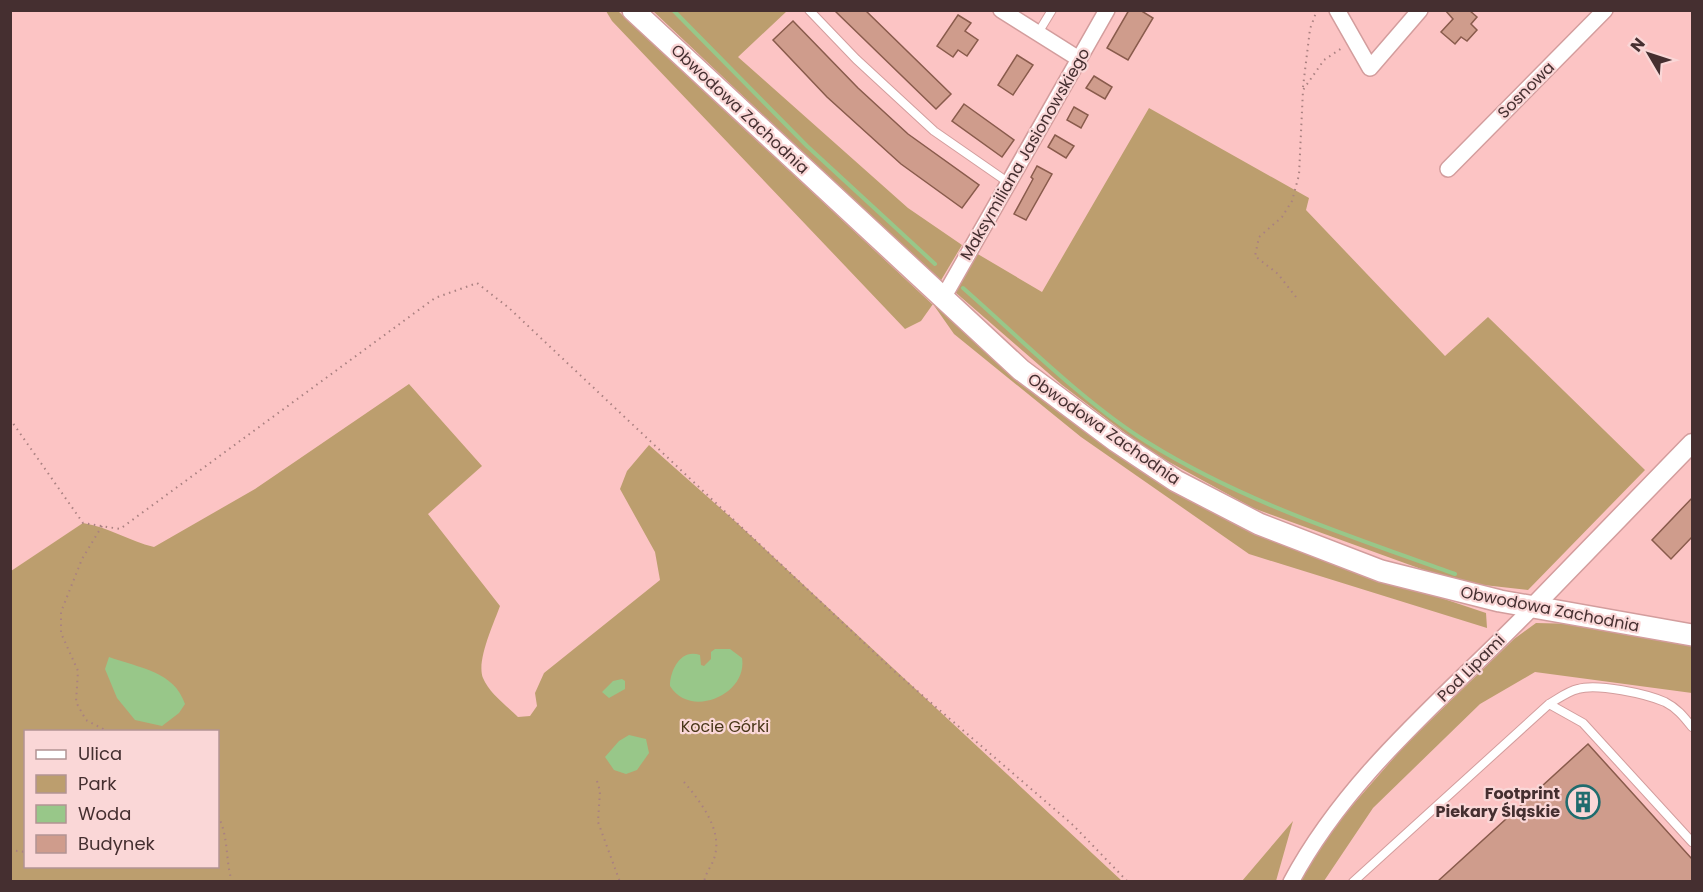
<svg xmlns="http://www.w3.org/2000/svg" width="1703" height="892" font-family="Poppins,sans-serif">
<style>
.green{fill:#bc9e6e;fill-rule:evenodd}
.water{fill:#98c789}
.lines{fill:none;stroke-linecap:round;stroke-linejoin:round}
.stream{stroke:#98c789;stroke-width:4}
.building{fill:#cf9c8c;stroke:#895b4c;stroke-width:1.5}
.service-casing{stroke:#d39d9d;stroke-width:10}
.minor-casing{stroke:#d39d9d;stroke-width:18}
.tertiary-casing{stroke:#d39d9d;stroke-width:21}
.secondary-casing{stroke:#d39d9d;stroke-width:24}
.path{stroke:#aa8181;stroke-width:2;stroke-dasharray:1.5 4.5;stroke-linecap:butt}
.service{stroke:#fff;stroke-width:8}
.minor{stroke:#fff;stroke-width:15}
.tertiary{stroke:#fff;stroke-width:18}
.secondary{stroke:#fff;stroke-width:21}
.labels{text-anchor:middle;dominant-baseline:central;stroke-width:4.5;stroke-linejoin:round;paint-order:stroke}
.street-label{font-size:16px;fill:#452f30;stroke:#fad7d7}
.park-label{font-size:16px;fill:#493719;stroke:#fad7d7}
.poi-label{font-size:16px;font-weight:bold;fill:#452f30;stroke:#fad7d7;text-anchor:end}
</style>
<rect width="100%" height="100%" fill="#fcc4c4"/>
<path class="green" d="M 606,11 L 618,11 L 932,304 L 959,322 L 1054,407 L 1202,507 L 1310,554 L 1486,613 L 1487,628 L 1249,554 L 1081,437 L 954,334 L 933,304 L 921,321 L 905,329 L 612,21 Z
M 653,11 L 787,11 L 738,57 L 908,208 L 962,245 L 940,282 Z
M 1149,108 L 1309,198 L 1306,210 L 1445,356 L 1488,317 L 1645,470 L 1528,590 L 1457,582 L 1253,508 L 1149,451 L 1062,385 L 955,292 L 976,253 L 1042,292 Z
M 409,384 L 482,466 L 428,514 L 500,606 C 494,623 476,661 483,678 C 489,693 507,706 518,717 L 530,716 L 537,706 L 535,693 L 544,673 L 660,580 L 655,552 L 620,489 L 627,471 L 649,445 L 736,522 L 1122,881 L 11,882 L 11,571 L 83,523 C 108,527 129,541 154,547 L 255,489 ZM 26,732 L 218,732 L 218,866 L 26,866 Z
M 1536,623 L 1578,624 L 1692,644 L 1692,693 L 1535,672 L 1480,704 L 1373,808 L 1324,881 L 1298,882 L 1330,831 L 1406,744 L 1514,639 Z
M 1293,821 L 1276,881 L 1242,881 Z"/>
<path class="water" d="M 715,649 L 730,649 L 742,658 C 748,695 690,719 670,686 C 670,670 681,648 700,655 L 701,665 L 704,666 L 711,659 L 711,652 Z
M 109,657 C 139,668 174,671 185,704 L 179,713 L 162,726 L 135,720 L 117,698 L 105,669 Z
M 622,679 L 625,681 L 625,689 L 609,698 L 602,692 L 613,681 Z
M 629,735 L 646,739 L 649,753 L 637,770 L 626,774 L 614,770 L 605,757 L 619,741 Z"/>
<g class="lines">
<path class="stream" d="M 673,10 L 807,146 L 935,264
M 963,288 C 1020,338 1083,402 1147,442 C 1243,502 1350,536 1455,574"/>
</g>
<path class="building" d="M 834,10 L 865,10 L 951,94 L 936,109 Z
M 1129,10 L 1140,10 L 1153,18 L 1128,60 L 1107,48 Z
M 1445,10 L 1469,10 L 1477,17 L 1471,24 L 1477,30 L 1467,41 L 1461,37 L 1455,44 L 1441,32 L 1453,19 Z
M 958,15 L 971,23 L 965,31 L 978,40 L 967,56 L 958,50 L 953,57 L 937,46 Z
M 793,21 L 858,88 L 908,134 L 979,185 L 962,208 L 901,164 L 827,97 L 773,40 Z
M 1017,55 L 1033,65 L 1013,95 L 998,85 Z
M 1094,76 L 1112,87 L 1105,99 L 1086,88 Z
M 964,104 L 1014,140 L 1002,157 L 952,121 Z
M 1074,107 L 1088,115 L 1081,128 L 1067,120 Z
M 1055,135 L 1074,146 L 1066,158 L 1048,147 Z
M 1037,166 L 1052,174 L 1026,220 L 1014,214 L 1033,179 L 1031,177 Z
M 1692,498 L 1692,537 L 1671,559 L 1652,540 Z
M 1588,744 L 1692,859 L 1692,882 L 1437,882 Z"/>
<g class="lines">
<g class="service-casing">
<path id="service" d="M 809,10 L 856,59 L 934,131 L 1009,183
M 1038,33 L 1052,10
M 1549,704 L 1583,723 L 1692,842
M 1353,882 L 1549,704 C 1558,699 1568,691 1578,689 C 1597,683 1647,694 1665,702 C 1677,708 1684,717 1692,727"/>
</g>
<g class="minor-casing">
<path id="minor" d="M 1001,10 L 1079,59
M 1337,10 L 1370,68 L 1420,10
M 1448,169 L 1605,10
M 943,298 L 1107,10
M 1291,882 C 1349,773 1448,695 1532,608"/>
</g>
<g class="tertiary-casing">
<path id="tertiary" d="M 1532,608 L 1692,443"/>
</g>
<g class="secondary-casing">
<path id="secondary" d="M 633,10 L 1021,370 L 1116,441 L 1176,481 L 1259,524 L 1381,571 L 1500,601 L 1692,635"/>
</g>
<path class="path" d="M 1303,87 L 1310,29 L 1317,10
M 1296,297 L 1278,274 L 1255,256 L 1259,237 L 1282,217 L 1292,201 L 1299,175 L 1303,90 L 1324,60 L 1342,48
M 10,419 L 83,523 L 120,529 L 435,298 L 477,283 L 509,308 L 893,670 L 1073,825 L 1128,882
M 102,526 L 82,559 L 61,612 L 61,633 L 78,671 L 76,702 L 86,720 L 109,732
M 597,781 L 600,791 L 598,822 L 620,882
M 684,782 C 700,801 722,829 715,855 C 713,865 706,871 704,882
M 218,816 C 229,837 225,859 232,882
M 10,850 L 26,852"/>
<use href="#service" class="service"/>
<use href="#minor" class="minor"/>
<use href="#tertiary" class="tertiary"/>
<use href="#secondary" class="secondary"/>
</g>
<defs>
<g id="building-ring" transform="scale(1.725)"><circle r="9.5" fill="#fad7d7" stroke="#1f6c6e" stroke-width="1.5"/><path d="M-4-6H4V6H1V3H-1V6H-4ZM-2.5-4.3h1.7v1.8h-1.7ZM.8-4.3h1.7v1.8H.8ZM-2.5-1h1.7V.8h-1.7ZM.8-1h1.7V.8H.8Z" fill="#1f6c6e"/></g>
</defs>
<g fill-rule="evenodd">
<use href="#building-ring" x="1583" y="802"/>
</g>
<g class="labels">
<g class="street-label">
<text transform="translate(1526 90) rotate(-45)">Sosnowa</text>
<text transform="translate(740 109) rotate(43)">Obwodowa Zachodnia</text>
<text transform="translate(1025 154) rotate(-60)">Maksymiliana Jasionowskiego</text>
<text transform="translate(1104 429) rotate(35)">Obwodowa Zachodnia</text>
<text transform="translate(1550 609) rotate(11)">Obwodowa Zachodnia</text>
<text transform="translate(1471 668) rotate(-45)">Pod Lipami</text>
</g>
<g class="park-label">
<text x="725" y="726">Kocie Górki</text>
</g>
<g class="poi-label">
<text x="1560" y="793">Footprint<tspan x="1560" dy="18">Piekary Śląskie</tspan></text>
</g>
</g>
<rect width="1703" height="892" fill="none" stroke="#452f30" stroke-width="24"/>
<rect x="24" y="730" width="195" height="138" fill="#fad7d7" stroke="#b29494" stroke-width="1.5"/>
<rect x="36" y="750" width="30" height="9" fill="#ffffff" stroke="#b29494" stroke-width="1.5"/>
<text x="78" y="760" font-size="18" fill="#452f30">Ulica</text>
<rect x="36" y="775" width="30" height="18" fill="#bc9e6e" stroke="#b29494" stroke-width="1.5"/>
<text x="78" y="790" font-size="18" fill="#452f30">Park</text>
<rect x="36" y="805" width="30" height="18" fill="#98c789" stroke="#b29494" stroke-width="1.5"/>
<text x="78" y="820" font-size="18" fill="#452f30">Woda</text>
<rect x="36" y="835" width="30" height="18" fill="#cf9c8c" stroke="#b29494" stroke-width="1.5"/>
<text x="78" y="850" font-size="18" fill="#452f30">Budynek</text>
<g transform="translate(1649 54) rotate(309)" stroke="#fad7d7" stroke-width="4.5" paint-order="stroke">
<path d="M0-4.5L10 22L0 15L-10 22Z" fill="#452f30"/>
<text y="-9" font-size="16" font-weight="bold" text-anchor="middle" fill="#452f30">N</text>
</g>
</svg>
